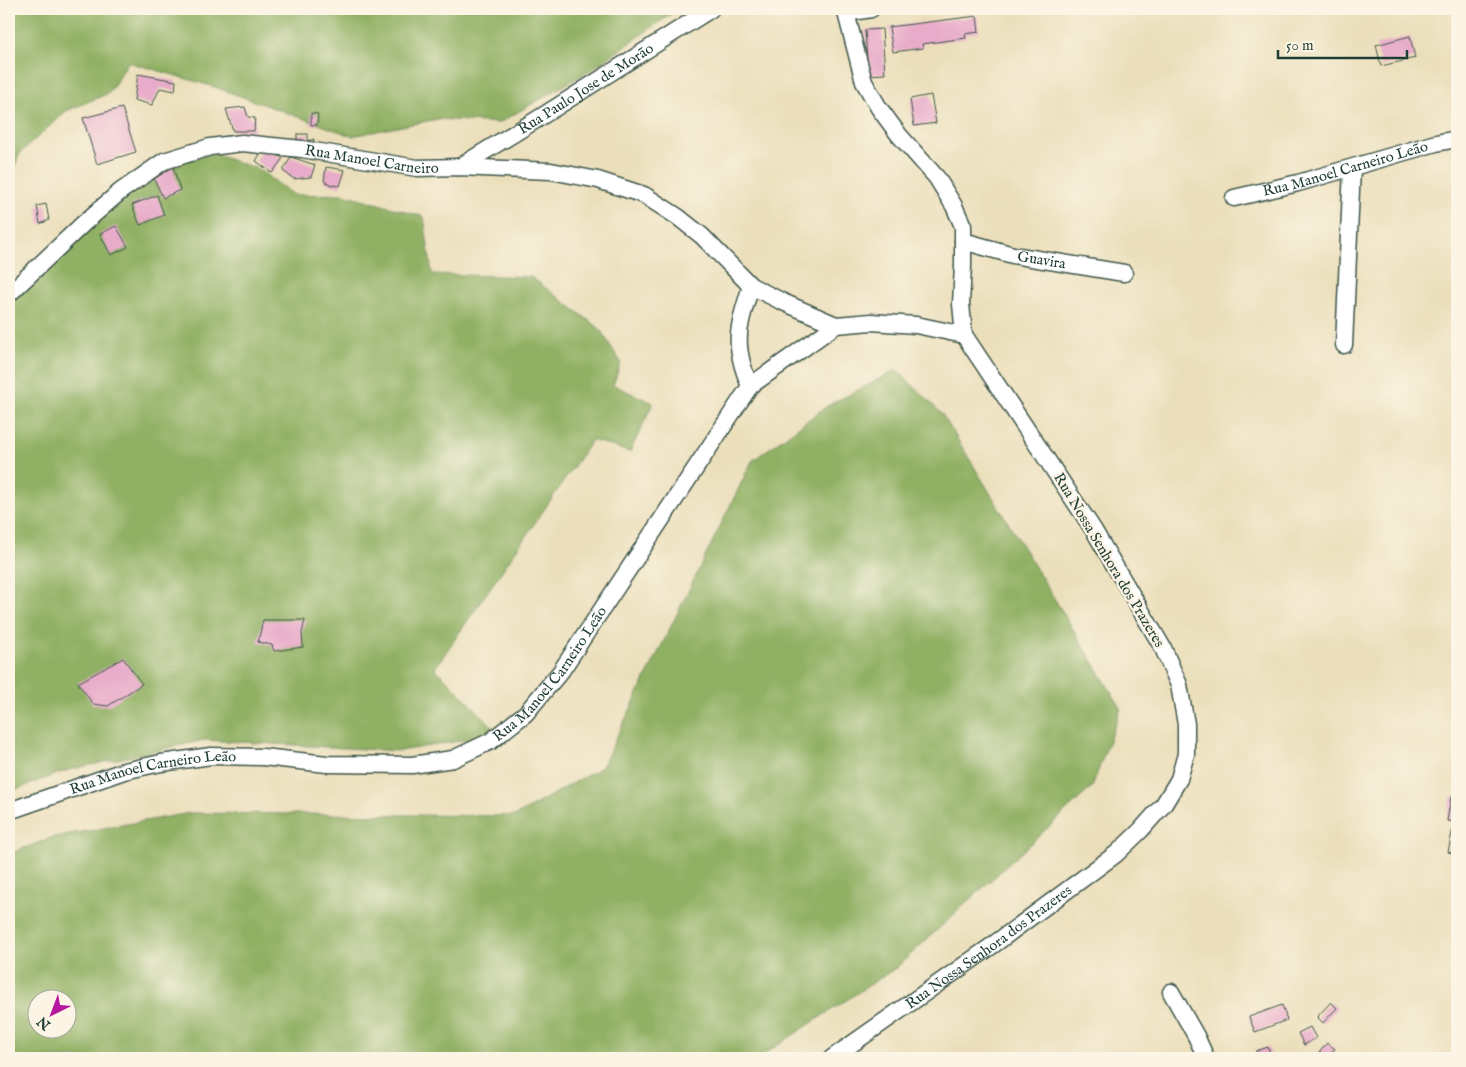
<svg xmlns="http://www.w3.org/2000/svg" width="1466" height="1067" font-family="'IM FELL English',serif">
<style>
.forest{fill:#90b064;stroke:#58764c;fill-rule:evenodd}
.building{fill:#e8acca}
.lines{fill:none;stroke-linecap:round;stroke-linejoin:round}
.street-casing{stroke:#3e5548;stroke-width:19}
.street{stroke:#fff;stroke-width:16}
.labels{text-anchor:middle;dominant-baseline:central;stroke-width:4.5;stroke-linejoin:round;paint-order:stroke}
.street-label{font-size:15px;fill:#1f3d34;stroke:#fcf5e5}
</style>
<rect width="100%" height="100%" fill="#fcf5e5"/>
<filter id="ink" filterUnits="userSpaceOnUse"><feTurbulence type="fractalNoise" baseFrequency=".02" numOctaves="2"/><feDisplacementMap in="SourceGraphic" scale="10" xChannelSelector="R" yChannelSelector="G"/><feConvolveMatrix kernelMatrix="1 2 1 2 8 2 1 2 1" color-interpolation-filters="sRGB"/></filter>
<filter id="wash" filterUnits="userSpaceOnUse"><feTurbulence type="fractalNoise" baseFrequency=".0096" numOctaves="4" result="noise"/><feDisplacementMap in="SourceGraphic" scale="20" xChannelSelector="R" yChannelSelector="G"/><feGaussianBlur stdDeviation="1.12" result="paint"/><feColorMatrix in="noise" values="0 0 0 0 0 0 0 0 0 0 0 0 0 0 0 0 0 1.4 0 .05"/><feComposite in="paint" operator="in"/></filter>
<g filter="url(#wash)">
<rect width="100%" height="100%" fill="#ebdfbb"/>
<path class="forest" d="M 9,9 L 678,9 L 594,68 L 499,123 L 438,119 L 352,136 L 215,87 L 128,62 L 109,93 L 66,111 L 20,153 L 9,181 Z
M 211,153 L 258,169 L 294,195 L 344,194 L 424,217 L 432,274 L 531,277 L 599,328 L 621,362 L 613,385 L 653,403 L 630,452 L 592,440 L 435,668 L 500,734 L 399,751 L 204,740 L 68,770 L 9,792 L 9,301 L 84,231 L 148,179 L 191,159 Z
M 897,370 L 942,414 L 1121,708 L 1092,787 L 897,967 L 758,1058 L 9,1058 L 9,854 L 53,837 L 190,813 L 515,816 L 602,767 L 752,461 L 827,406 ZM 38,1000 L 68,1000 L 68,1030 L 38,1030 Z"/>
<g id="blocks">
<path class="building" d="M 977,16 L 979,32 L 965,34 L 966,38 L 922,44 L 923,48 L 893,52 L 889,27 Z
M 882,29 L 885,74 L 868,75 L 865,30 Z
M 1410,36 L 1415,58 L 1381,66 L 1376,45 Z
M 138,74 L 176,81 L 175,91 L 160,88 L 152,105 L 134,100 Z
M 931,95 L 936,123 L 914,126 L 910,99 Z
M 245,107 L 248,117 L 255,118 L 254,131 L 233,131 L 226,109 Z
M 122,108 L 136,152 L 97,164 L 83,118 Z
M 311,113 L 318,114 L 317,125 L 311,125 Z
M 297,134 L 308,134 L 308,141 L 314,139 L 313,145 L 297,144 Z
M 263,149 L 283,158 L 272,173 L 256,161 Z
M 291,157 L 315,165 L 311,177 L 294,179 L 283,171 Z
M 173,167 L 180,190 L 163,198 L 154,179 Z
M 326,167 L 345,170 L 340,186 L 332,185 L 324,181 Z
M 157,195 L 164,215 L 140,225 L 132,205 Z
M 46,204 L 49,220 L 40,224 L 37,206 Z
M 116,226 L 128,247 L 111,255 L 100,234 Z
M 263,620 L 305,620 L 302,633 L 303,647 L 274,651 L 272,645 L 258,642 Z
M 123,658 L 142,684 L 108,706 L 93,704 L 78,683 Z
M 1451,797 L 1457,798 L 1457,822 L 1447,821 Z
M 1453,828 L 1457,828 L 1457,854 L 1448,852 Z
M 1331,1002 L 1337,1008 L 1323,1023 L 1317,1017 Z
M 1282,1005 L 1287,1020 L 1255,1032 L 1249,1017 Z
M 1310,1027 L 1316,1038 L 1304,1045 L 1298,1033 Z
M 1327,1043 L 1335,1049 L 1327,1058 L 1315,1058 Z
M 1268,1047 L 1272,1058 L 1259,1058 L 1256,1051 Z"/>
</g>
</g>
<g filter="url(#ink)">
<use href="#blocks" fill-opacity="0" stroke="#3e5548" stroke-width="1"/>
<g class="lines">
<g class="street-casing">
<g id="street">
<path d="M 846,13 L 871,9"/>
<path id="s1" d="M 459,167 L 536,120 L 711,9"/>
<path id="s2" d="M 1234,198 L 1298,183 L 1436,143 L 1457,139"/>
<path id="s3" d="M 963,241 L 1013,255 L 1124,273"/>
<path id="s4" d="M 9,294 L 84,223 L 121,191 L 164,161 L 210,147 L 242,143 L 302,149 L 417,168 L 459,167 L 551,171 L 598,180 L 644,195 L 678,217 L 702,236 L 751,286 L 783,302 L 836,325"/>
<path d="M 1344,345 L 1352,168"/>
<path d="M 750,386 C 732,344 738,328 751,286"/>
<path id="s5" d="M 9,811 L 124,771 L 161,763 L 211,756 L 263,757 L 327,764 L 412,765 L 453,759 L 491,741 L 526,713 L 561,671 L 750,386 L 836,325 L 871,322 L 916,325 L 964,335"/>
<path d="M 1171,992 L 1196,1036 L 1206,1058"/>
<path id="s6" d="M 832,1058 L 993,945 L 1116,854 L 1140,831 L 1164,804 L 1179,779 L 1186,754 L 1186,724 L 1179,685 L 1163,648 L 1093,529 L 964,335 L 961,304 L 963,266 L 963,226 L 954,206 L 937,178 L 899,135 L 879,108 L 864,82 L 845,9"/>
</g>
</g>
<use href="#street" class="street"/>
</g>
</g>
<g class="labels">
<g class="street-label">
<text stroke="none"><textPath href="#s1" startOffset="149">Rua Paulo Jose de Morão</textPath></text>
<text stroke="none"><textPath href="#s4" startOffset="416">Rua Manoel Carneiro</textPath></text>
<text stroke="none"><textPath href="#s2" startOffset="115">Rua Manoel Carneiro Leão</textPath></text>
<text stroke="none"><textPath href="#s3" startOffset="81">Guavira</textPath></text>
<text transform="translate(1109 560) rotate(59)">Rua Nossa Senhora dos Prazeres</text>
<text stroke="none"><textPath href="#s5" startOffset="585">Rua Manoel Carneiro Leão</textPath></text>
<text stroke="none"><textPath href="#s5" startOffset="150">Rua Manoel Carneiro Leão</textPath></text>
<text stroke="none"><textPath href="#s6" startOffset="192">Rua Nossa Senhora dos Prazeres</textPath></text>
</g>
</g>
<rect width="1466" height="1067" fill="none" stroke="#fcf5e5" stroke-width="30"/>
<g transform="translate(52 1014) rotate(222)"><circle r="24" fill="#fcf5e5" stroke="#a4ab9e"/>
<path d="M0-4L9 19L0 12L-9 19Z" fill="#b5179e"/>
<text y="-8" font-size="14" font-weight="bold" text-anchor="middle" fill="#1f3d34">N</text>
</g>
<path d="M1278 50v8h129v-8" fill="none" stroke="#1f3d34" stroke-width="2.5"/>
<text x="1286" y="50" font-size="15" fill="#1f3d34" stroke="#fcf5e5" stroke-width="4" paint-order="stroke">50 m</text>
</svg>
